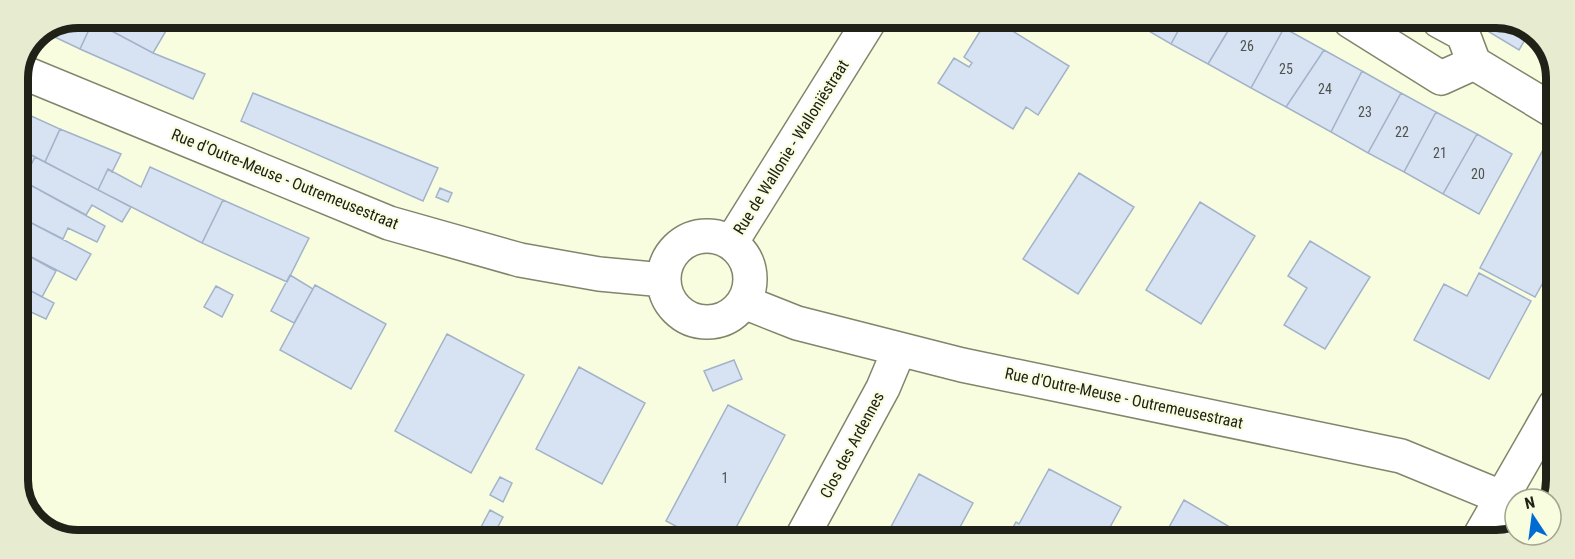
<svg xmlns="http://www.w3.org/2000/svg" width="1575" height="559" font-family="'Roboto Condensed',sans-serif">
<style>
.building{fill:#d7e3f2;stroke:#a2b3c9;stroke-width:1.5}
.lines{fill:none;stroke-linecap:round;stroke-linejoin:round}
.street-casing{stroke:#81856b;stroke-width:36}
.street{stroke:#fff;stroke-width:33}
.labels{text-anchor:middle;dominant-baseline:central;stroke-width:4.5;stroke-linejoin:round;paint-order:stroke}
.number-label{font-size:14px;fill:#4e524e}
.street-label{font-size:16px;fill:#202117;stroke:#f8fde0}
.rim{fill:none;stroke:#202117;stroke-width:8}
</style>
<rect width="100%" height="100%" fill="#f8fde0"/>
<path class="building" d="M 79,18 L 93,21 L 80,49 L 44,32 Z
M 94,18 L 159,18 L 170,24 L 153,53 L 93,21 Z
M 987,20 L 995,20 L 1069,66 L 1038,115 L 1026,107 L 1013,129 L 938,83 L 954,58 L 969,67 L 972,63 L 964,57 Z
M 1136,20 L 1184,20 L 1171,44 L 1135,23 Z
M 1184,20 L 1234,21 L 1208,64 L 1171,44 Z
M 93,21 L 153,53 L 205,74 L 193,99 L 80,49 Z
M 1234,21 L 1271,21 L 1284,28 L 1251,88 L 1208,64 Z
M 1471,21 L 1515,21 L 1530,31 L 1519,50 Z
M 1284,28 L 1324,50 L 1286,107 L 1251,88 Z
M 1324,50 L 1362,71 L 1331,132 L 1286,107 Z
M 1362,71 L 1401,93 L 1368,153 L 1331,132 Z
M 253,93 L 438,168 L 423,201 L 241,121 Z
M 1401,93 L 1436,112 L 1404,172 L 1368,153 Z
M 18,110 L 60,129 L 45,162 L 18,148 Z
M 1436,112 L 1477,134 L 1443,194 L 1404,172 Z
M 60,129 L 121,154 L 112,172 L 108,169 L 98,190 L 45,162 Z
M 1477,134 L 1512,154 L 1479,214 L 1443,194 Z
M 1545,146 L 1556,153 L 1556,259 L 1535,297 L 1480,268 Z
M 18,148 L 35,157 L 23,181 L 18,178 Z
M 35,157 L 131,207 L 122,222 L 92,205 L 86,215 L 23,181 Z
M 150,167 L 223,200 L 202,243 L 98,190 L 108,169 L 141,187 Z
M 1079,173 L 1134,207 L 1078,294 L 1023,259 Z
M 23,181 L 105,226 L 97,242 L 68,228 L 63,239 L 18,216 L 18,191 Z
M 440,188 L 452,193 L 448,202 L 436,197 Z
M 223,200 L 309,238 L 287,282 L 202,243 Z
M 1200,202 L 1255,236 L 1201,324 L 1146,290 Z
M 18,216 L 91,254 L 76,280 L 18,250 Z
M 1310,241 L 1370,277 L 1325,349 L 1284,325 L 1307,288 L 1288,276 Z
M 18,250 L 56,271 L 42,297 L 18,284 Z
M 1479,273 L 1531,301 L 1489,379 L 1414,340 L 1444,284 L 1467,296 Z
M 290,275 L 313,289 L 294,323 L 271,311 Z
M 18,284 L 54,303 L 46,319 L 18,306 Z
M 315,285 L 386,324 L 351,389 L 280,350 Z
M 216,286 L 233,295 L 222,317 L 204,307 Z
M 18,319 L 28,324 L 19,343 L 18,342 Z
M 447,334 L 524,375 L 471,473 L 395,431 Z
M 734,360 L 742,379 L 713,391 L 704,371 Z
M 579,367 L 645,403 L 602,484 L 536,449 Z
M 728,405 L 785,435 L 730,539 L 700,539 L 666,521 Z
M 1049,469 L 1121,507 L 1103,540 L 1006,540 L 1016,522 L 1019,524 Z
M 919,474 L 973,503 L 953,540 L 884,540 Z
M 500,477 L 512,483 L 503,502 L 490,495 Z
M 1184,500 L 1250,539 L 1249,540 L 1162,540 Z
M 490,510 L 503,517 L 492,538 L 479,531 Z
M 1301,531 L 1319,541 L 1296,541 Z"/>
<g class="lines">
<g class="street-casing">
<path id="street" d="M 1350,21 L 1441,78 L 1474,63
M 1439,21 L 1463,34 L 1474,63 L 1557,113
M 20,71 L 389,223 L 520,260 L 599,274 L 664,280
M664 279a43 43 0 1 1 86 0a43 43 0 1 1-86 0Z
M 731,243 L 870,20
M 744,302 L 797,323 L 962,365 L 1401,456 L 1503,498
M 801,539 L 883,388 L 899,350
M 1477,541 L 1555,405"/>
</g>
<use href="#street" class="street"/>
</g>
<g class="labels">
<g class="number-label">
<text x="1247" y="46">26</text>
<text x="1286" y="69">25</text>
<text x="1325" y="89">24</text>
<text x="1365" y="112">23</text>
<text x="1402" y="132">22</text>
<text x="1440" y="153">21</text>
<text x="1478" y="174">20</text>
<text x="725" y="478">1</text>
</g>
<g class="street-label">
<text transform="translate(791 147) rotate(-58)">Rue de Wallonie - Walloniëstraat</text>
<text transform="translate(285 179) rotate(22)">Rue d'Outre-Meuse - Outremeusestraat</text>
<text transform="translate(1124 398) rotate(12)">Rue d'Outre-Meuse - Outremeusestraat</text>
<text transform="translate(852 445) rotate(-62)">Clos des Ardennes</text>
</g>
</g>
<path d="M0 0H1575V559H0ZM78 28H1496A50 50 0 0 1 1546 78V480A50 50 0 0 1 1496 530H78A50 50 0 0 1 28 480V78A50 50 0 0 1 78 28Z" fill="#e7ebd0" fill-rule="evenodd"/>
<path class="rim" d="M78 28H1496A50 50 0 0 1 1546 78V480A50 50 0 0 1 1496 530H78A50 50 0 0 1 28 480V78A50 50 0 0 1 78 28Z"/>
<g transform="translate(1533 517) rotate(347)"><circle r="28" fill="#f8fde0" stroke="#a2a590" stroke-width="1.5"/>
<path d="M0-4.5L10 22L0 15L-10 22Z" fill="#006bd3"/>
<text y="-9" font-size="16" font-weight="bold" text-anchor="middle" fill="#202117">N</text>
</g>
</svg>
